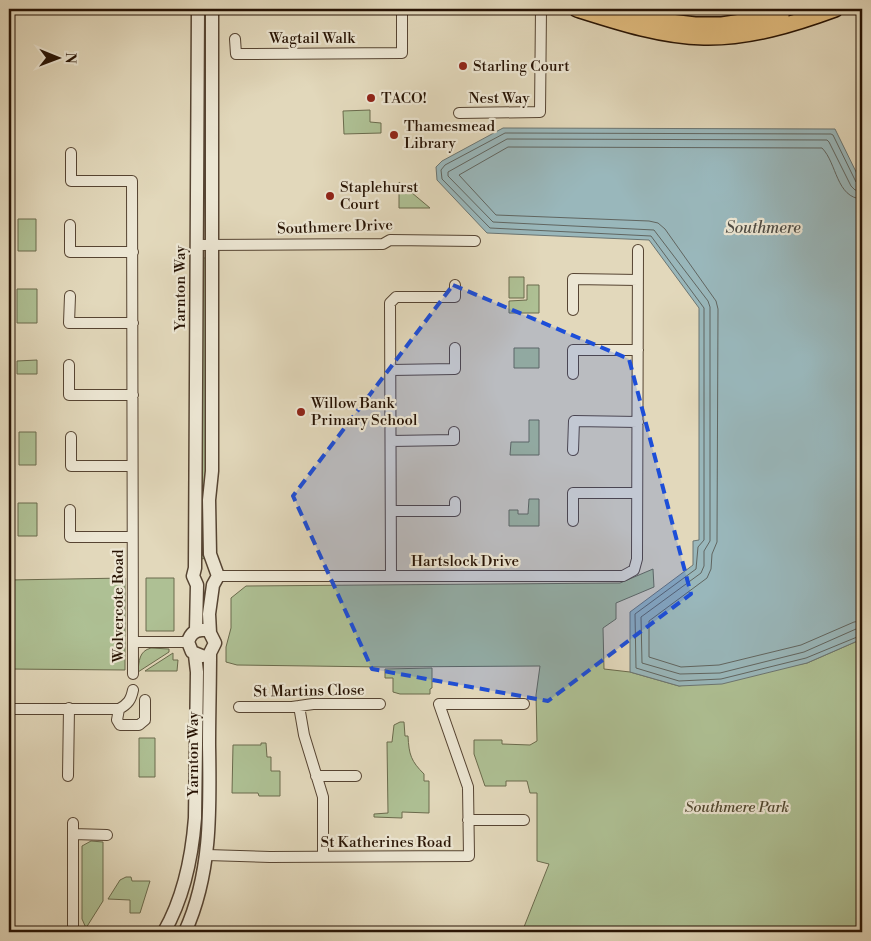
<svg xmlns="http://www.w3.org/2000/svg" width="871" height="941" font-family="'Libre Bodoni',serif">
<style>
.green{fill:#aec094;stroke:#6a6a4c}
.water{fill:#99b7bb;stroke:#6b7572}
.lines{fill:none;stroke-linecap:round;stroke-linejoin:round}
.shore{stroke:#606560;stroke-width:1}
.minor-casing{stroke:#564432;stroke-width:12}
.tertiary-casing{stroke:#564432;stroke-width:15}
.primary-casing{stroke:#271304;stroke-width:18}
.minor{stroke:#ece6d3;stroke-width:10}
.tertiary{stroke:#ece6d3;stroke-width:12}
.primary{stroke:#e1bc7e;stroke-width:15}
.marked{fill:#1d4ed8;fill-opacity:0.2;stroke:#1d4ed8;stroke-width:4;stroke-dasharray:10 6;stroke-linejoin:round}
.poi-dot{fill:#8f2418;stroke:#ece6d3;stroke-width:2}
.labels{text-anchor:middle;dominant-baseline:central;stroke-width:4.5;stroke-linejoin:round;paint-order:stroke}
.street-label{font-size:15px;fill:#271304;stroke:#ece6d3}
.poi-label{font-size:15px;fill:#271304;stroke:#ece6d3;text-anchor:start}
.park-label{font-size:15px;font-style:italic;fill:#50472f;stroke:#ece6d3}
.water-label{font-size:16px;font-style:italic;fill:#4f4c44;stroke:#ece6d3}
</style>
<rect width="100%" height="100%" fill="#e2d8bb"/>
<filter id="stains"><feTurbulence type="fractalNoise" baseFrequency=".004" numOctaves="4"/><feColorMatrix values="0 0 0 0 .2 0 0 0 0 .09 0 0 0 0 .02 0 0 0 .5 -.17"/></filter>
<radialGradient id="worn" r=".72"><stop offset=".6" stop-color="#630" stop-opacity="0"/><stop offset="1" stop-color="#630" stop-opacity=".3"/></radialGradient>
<path class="green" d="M 370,110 L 370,122 L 381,123 L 381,133 L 344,134 L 343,111 Z
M 399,182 L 430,208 L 399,208 Z
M 18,219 L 36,219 L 36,251 L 18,251 Z
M 202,258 L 206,258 L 208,558 L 201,559 Z
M 509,277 L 524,277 L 524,298 L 509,298 Z
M 527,285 L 539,285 L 539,313 L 509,313 L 509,301 L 527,300 Z
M 17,289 L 37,289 L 37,323 L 17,323 Z
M 514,348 L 539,348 L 539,368 L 514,368 Z
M 37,360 L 37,374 L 17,374 L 17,361 Z
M 529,420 L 539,420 L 539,455 L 510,455 L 511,442 L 529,442 Z
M 19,432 L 36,432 L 36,465 L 19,465 Z
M 529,499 L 539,499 L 539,526 L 509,526 L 509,510 L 518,510 L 518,514 L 528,514 Z
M 18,503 L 37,503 L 37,536 L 18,536 Z
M 653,569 L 654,587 L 616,603 L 616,619 L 603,628 L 604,669 L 630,672 L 679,686 L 807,663 L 862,639 L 862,932 L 522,932 L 549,864 L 537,861 L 537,793 L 530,793 L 527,781 L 506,781 L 506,786 L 485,786 L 474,754 L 474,740 L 502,740 L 502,744 L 530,745 L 537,741 L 536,695 L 540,666 L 383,667 L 237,665 L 226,662 L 226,647 L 231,628 L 231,598 L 246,586 L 620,583 Z
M 125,578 L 125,670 L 9,669 L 9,580 Z
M 146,578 L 174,578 L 174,631 L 146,631 Z
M 151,648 L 169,649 L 169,652 L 138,672 C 139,661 139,651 151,648 Z
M 173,653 L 173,660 L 178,660 L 177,671 L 145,671 Z
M 432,668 L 432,688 L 430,689 L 430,694 L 400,694 L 393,692 L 393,678 L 385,678 L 385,669 Z
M 400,722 L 404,722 L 405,736 L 408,736 C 409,755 411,761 424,774 L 424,781 L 429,781 L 429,813 L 402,812 L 402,818 L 374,817 L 374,814 L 388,813 L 387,742 L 392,742 L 394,725 Z
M 139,738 L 155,738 L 155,777 L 139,777 Z
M 261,743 L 266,743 L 267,757 L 271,757 L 271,771 L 280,771 L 280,796 L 259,796 L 258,793 L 232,793 L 233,745 L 261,745 Z
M 91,841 L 103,842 L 103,901 L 86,928 L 82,919 L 82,846 Z
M 126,877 L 131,877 L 132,881 L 150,881 L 140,913 L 130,913 L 130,900 L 108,899 L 120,880 Z"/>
<path class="water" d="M 503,128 L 835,129 L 862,184 L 862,639 L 807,663 L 722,684 L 679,686 L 630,672 L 630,612 L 693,565 L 693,541 L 699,540 L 699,308 L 649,240 L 487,233 L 437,180 L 436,167 L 442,161 Z"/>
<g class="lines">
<path class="shore" d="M 862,185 L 856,182 L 833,135 L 831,134 L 505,133 L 445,165 L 441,170 L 442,179 L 490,228 L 651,236 L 704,308 L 704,540 L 698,547 L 696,569 L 635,614 L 636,668 L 679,681 L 721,679 L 806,658 L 862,635
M 862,191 L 855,190 L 851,186 L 829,142 L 827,140 L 507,139 L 448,172 L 448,176 L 493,222 L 654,230 L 708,301 L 710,307 L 710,541 L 704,551 L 704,566 L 701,573 L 641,617 L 642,663 L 680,674 L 720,673 L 804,652 L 856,629 L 862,628
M 862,199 C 836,198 837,163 822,148 L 508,147 L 459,175 L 496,215 L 649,221 L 658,223 L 665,229 L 716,301 L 718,309 L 717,542 L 712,554 L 711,569 L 707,578 L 649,621 L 649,657 L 681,667 L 719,665 L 801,645 L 854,622 L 862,621"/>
<g class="minor-casing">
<path id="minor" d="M 235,39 L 236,54 L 402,53 L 402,9
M 459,113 L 540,112 L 541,9
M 71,153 L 71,181 L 132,181 L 133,674
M 70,225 L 70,252 L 133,252
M 196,245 L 383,244 L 390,240 L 475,241
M 70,296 L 69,323 L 133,323
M 573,310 L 573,279 L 638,280
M 69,365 L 69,395 L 133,395
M 391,370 L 455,369 L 455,348
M 573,374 L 573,350 L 638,350
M 71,437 L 71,466 L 132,466
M 391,441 L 454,440 L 454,432
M 573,450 L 574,421 L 638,422
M 70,510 L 70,537 L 132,537
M 391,511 L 455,511 L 455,502
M 573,521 L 573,493 L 637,493
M 218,576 L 623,576 L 634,570 L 637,559 L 638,250
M 391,576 L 390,303 L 396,297 L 455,297 L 455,285
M 133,642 L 188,642
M 299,706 L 304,735 L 323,797 L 323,857
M 239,707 L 292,707 L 313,704 L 380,704
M 9,709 L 119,709 C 128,704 131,700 133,690
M 119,709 L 117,720 L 120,725 L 139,725 L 145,720 L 145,700
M 68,776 L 69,708
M 316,776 L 356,776
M 468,820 L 524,820
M 73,834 L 107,835
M 207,855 L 270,857 L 469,856 L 468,787 L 439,704 L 524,704
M 73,932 L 73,823"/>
</g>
<g class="tertiary-casing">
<path id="tertiary" d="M 196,630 L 197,585 L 193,576 L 195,568 L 198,9
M 202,656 L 192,652 L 188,642 C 190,634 195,629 204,630
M 164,932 C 184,897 192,857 195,818 L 197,672 L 195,655
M 185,932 C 212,873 210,808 209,745 C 209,714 210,683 210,653 L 215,643 L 210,633 L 209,614 L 213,585 L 218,576 L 210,554 L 209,500 L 212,471 L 212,9"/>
</g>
<g class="primary-casing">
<path id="primary" d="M 577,9 C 618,22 661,36 704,37 C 749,38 794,24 835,9
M 622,9 L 662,21 L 695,25 L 722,25 L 781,16"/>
</g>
<use href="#minor" class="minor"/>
<use href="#tertiary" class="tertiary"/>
<use href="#primary" class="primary"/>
</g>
<path class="marked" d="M 453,285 L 629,359 L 691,594 L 548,701 L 372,669 L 293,496 Z"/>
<g class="poi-dot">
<circle cx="463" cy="66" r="5"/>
<circle cx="371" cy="98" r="5"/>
<circle cx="394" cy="135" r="5"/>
<circle cx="330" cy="196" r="5"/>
<circle cx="301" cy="412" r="5"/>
</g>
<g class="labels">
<g class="street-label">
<text x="312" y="38">Wagtail Walk</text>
<text x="499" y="98">Nest Way</text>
<text transform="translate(335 227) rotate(-2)">Southmere Drive</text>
<text transform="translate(180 288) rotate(-90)">Yarnton Way</text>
<text x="465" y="561">Hartslock Drive</text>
<text transform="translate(118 606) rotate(-90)">Wolvercote Road</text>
<text transform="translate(309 691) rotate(-1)">St Martins Close</text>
<text transform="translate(193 754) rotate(-90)">Yarnton Way</text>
<text x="386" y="842">St Katherines Road</text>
</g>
<g class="poi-label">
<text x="473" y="66">Starling Court</text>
<text x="381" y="98">TACO!</text>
<text x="404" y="126">Thamesmead<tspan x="404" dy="17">Library</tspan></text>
<text x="340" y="187">Staplehurst<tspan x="340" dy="17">Court</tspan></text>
<text x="311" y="403">Willow Bank<tspan x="311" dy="17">Primary School</tspan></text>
</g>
<g class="park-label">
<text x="737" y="807">Southmere Park</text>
</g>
<g class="water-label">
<text x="763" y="228">Southmere</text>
</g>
</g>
<rect width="871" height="941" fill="none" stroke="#e2d8bb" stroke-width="30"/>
<rect x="10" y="10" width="851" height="921" fill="none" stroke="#271304" stroke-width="2.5"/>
<rect x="15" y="15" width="841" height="911" fill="none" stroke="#271304"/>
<g transform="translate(58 58) rotate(91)" stroke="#ece6d3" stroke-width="4" paint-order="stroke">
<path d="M0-4L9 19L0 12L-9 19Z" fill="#271304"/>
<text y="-8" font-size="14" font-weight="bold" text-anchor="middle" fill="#271304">N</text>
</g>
<rect width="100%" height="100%" filter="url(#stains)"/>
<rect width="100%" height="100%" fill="url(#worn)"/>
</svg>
